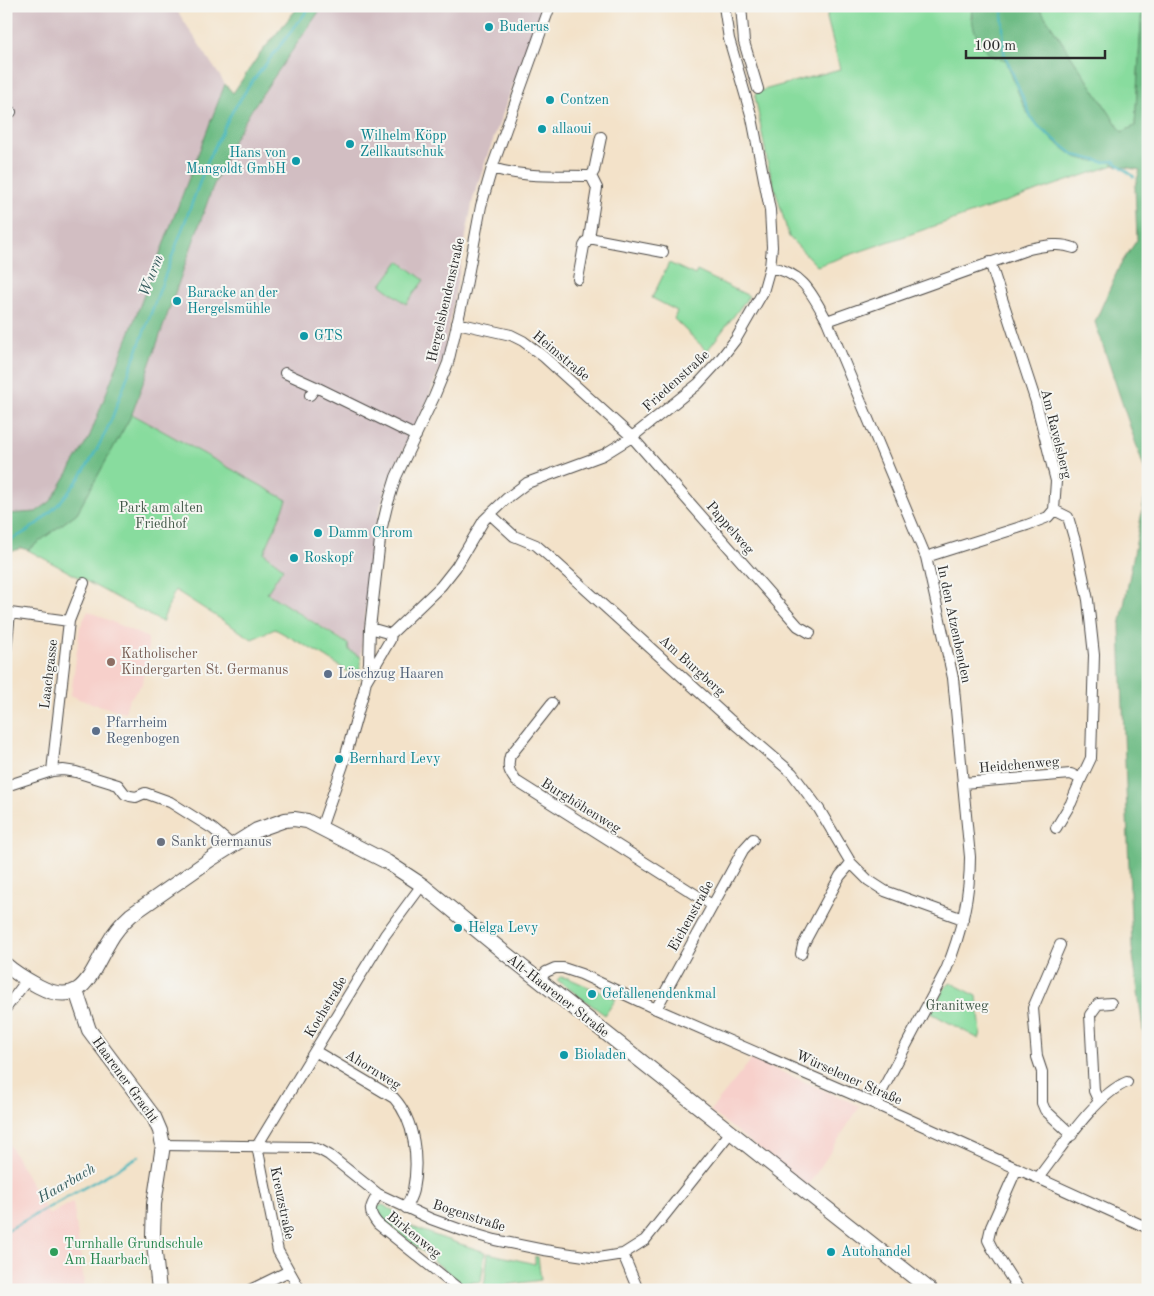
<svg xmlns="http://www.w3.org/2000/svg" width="1154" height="1296" font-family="'Old Standard TT',serif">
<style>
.built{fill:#f7d0cb}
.industrial{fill:#d2bec2}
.green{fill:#88dc9e;stroke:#5a8464}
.forest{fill:#6ebc85;stroke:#4c7458}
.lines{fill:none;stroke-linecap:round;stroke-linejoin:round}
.stream{stroke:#47b7bd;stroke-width:2.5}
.street-casing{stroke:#494643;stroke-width:12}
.secondary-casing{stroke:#494643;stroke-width:16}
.street{stroke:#fff;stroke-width:10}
.secondary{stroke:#fff;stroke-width:14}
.culture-dot{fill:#0f9aa8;stroke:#f6f6f2;stroke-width:2}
.education-dot{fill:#8d6e63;stroke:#f6f6f2;stroke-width:2}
.service-dot{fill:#5c6f8a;stroke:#f6f6f2;stroke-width:2}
.worship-dot{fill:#6b7280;stroke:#f6f6f2;stroke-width:2}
.leisure-dot{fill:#2e9e5b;stroke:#f6f6f2;stroke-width:2}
.labels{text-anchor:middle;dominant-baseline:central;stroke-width:4;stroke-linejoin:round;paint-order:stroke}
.culture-label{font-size:14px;fill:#0d838f;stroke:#f6f6f2;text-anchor:start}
.street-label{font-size:14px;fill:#2b2b2b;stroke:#f6f6f2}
.park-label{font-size:14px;fill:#425748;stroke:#f6f6f2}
.education-label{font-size:14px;fill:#785e54;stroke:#f6f6f2;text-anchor:start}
.service-label{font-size:14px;fill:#4e5e75;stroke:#f6f6f2;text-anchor:start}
.worship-label{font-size:14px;fill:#5b616d;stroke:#f6f6f2;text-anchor:start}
.leisure-label{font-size:14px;fill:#27864d;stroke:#f6f6f2;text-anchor:start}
.water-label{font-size:15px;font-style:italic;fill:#355c5e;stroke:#f6f6f2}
</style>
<rect width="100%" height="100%" fill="#f6f6f2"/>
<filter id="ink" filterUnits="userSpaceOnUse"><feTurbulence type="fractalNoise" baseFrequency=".02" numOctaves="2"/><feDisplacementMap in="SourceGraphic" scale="10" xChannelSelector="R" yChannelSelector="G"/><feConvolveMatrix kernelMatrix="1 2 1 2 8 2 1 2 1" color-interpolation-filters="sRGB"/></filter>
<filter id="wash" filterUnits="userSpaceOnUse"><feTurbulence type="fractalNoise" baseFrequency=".0096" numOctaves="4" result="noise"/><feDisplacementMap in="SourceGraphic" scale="20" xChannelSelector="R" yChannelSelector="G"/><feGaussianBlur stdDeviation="1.12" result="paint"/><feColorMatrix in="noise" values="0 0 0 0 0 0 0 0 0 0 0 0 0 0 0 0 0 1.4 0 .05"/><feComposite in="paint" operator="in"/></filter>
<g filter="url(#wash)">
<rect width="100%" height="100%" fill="#f3e2c9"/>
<path class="built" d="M 88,611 L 148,638 L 148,649 L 142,684 L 128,701 L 125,713 L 81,700 L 71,695 L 80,627 Z
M 752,1059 L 860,1106 L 808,1186 L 710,1111 Z
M 6,1139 L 49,1215 L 73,1202 L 85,1290 L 6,1290 Z"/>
<path class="industrial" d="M 6,6 L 174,6 L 225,84 L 89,438 L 51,501 L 36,512 L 6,514 Z
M 323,6 L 542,6 L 488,154 L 473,199 L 442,362 L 427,402 L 389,478 L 381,504 L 375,530 L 370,565 L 361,657 L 349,650 L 348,643 L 267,593 L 264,553 L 287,500 L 132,414 L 212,189 L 233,141 L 252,109 Z"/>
<path class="green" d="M 828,6 L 972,6 L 971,18 L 992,56 L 1006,60 L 1026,109 L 1031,119 L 1040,129 L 1074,156 L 1104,162 L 1112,162 L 1114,165 L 817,266 L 789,237 L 768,165 L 755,96 L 756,92 L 840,69 L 827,18 Z
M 1038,6 L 1142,6 L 1135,126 L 1122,132 Z
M 399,261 L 424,280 L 406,304 L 381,285 Z
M 669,263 L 695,275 L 697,271 L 749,296 L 707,351 L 674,319 L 677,311 L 652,298 Z
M 132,414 L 287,500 L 264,553 L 283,568 L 267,593 L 348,644 L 349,650 L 361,657 L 359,679 L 326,657 L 275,629 L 252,639 L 175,590 L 162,622 L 28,550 L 77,513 Z
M 560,977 L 568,978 L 616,999 L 605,1015 L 557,980 Z
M 951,983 L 977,996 L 981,1033 L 979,1039 L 931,1013 L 945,987 Z
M 383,1205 L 399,1214 L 397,1221 L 442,1238 L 485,1252 L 481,1282 L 460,1282 L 376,1214 L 376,1209 L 378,1206 Z
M 488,1253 L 535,1264 L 535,1256 L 538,1257 L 541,1280 L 484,1288 Z"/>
<path class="forest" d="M 299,6 L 323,6 L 252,109 L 233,141 L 212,189 L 132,414 L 77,513 L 28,550 L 21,548 L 6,554 L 6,514 L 36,512 L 51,501 L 89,438 L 225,84 L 233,93 L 259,55 Z
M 972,6 L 1038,6 L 1122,132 L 1135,126 L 1142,6 L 1148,6 L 1148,480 L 1095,322 L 1120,265 L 1137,240 L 1135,186 L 1140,170 L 1114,165 L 1112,162 C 1101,162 1084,161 1074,156 C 1064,150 1036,127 1030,117 C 1020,100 1013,79 1006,60 C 1001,59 994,58 990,55 C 977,44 970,23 972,6 Z
M 1148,481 L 1148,1066 L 1132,948 L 1120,626 Z"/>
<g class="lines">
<path class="stream" d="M 1002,6 L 1004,53 L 1032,119 L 1040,128 L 1074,155 L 1103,162 L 1114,161 L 1134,177
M 6,542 C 14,538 23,534 30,529 C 69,501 94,460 112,418 L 208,160 L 232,112 L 251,83 L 311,6
M 6,1231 L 116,1170 L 139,1156"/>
</g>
</g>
<g filter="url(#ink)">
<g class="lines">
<g class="street-casing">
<path id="street" d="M 741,6 L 744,42 L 758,89
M 6,114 L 11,112
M 492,168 C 524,178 558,175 591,176 L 597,188 L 589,238 L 663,252
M 591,176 L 594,171 L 601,137
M 770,267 C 804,273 812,294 827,321 L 926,557 L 953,678 L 970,857 C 970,896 961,934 946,970 L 875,1104
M 578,279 L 584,246 L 589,238
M 827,321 L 1029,249 C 1044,246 1059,242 1074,248
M 457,323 L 511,335 L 523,341 L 544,357 L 632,437 L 798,626 L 810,633
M 285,373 L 316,387 L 310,395
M 316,387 L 416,436
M 1054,510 L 1068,517 L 1077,548 L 1088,600 L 1094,655 L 1091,758 L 1081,779
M 490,514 L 514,536 L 536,545 L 551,558 L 729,719 L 792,773 L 819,809 L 851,863 L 868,880 L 885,891 L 963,919
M 926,557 L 1027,525 L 1048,517 L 1054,510 L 1056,481 L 1036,402 L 990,262
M 370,628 L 391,634
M 6,651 L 10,613 L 69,621
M 366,681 L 390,640 L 391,634 L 441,586 L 456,567 L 484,520 L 506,499 L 527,483 L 603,455 L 632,437 L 698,384 L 719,361 L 736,339 L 763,292 L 770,267 L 772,247 L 770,210 L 752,118 L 729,39 L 724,6
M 552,703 L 510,756 C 507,767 509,772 516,781 L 712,905
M 52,771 L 69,621 L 84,583
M 963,783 L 1071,774 L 1081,779 L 1071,803 L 1056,828
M 6,786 L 52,771 L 63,770 L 76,772 L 118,785 L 125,794 L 130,796 L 136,797 L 145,793 L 170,802 L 213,829 L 232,845
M 321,828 L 343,765 L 364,691 L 369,663 L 370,628 L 381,531 L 387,506 L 396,477 L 434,397 L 448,363 L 466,286 L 481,206 L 492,168 L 550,6
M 1060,945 L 1033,1008 L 1037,1057 L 1042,1072 L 1042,1103 L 1045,1110 L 1072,1135
M 801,954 L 803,945 L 840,876 L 851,863
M 539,980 L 546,972 L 555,968 L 563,968 L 581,974 L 656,1009 L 875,1104 L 1148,1228
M 6,1008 L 27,980
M 656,1009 L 743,850 L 753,839
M 315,1051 L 394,1098 C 415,1121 419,1160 413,1190 C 412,1196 408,1202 406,1208
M 1099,1102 L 1094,1091 L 1090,1015 L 1098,1004 L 1111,1003
M 163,1145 L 310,1147 L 320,1150 L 329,1155 L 378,1194 L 431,1219 L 464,1231 L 495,1240 L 544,1250 L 598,1258 L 623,1254 L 645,1240 L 730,1133
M 257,1146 L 385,935 L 422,885
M 257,1146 L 278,1251 L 300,1290
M 1017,1168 L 991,1227 L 988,1240 L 992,1248 L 1019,1290
M 1038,1178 C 1060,1150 1095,1095 1127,1082
M 378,1194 C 370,1207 367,1211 378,1224 L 460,1290
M 623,1254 L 638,1290
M 250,1290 L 289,1271"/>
</g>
<g class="secondary-casing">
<path id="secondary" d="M 6,965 C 16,974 27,980 38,986 C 83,1010 90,973 109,942 C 115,931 122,923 131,915 L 211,859 L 257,830 L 285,820 L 294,819 L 307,821 L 387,862 L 422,885 L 506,954 L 930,1290
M 76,991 L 89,1030 L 154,1117 L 160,1131 L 163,1145 L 154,1204 L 153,1235 L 159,1290"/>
</g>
<use href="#street" class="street"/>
<use href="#secondary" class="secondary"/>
</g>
</g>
<g class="culture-dot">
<circle cx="489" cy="27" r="5"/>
<circle cx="550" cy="100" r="5"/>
<circle cx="542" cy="129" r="5"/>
<circle cx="350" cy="144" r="5"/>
<circle cx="296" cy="161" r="5"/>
<circle cx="177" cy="301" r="5"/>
<circle cx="304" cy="336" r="5"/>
<circle cx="318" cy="533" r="5"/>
<circle cx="294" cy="558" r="5"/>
<circle cx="339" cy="759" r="5"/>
<circle cx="458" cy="928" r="5"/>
<circle cx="592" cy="994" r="5"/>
<circle cx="564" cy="1055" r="5"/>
<circle cx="831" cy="1252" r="5"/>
</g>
<circle class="education-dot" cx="111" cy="662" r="5"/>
<g class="service-dot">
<circle cx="328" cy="674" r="5"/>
<circle cx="96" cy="731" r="5"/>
</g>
<circle class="worship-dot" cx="161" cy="842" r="5"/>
<circle class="leisure-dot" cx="54" cy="1252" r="5"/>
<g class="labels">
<g class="culture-label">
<text x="499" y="27">Buderus</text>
<text x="560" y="100">Contzen</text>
<text x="552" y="129">allaoui</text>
<text x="360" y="136">Wilhelm Köpp<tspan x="360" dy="16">Zellkautschuk</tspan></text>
<text x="286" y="153" text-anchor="end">Hans von<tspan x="286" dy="16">Mangoldt GmbH</tspan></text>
<text x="187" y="293">Baracke an der<tspan x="187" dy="16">Hergelsmühle</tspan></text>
<text x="314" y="336">GTS</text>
<text x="328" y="533">Damm Chrom</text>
<text x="304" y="558">Roskopf</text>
<text x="349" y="759">Bernhard Levy</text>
<text x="468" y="928">Helga Levy</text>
<text x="602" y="994">Gefallenendenkmal</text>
<text x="574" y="1055">Bioladen</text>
<text x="841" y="1252">Autohandel</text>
</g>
<g class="street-label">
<text transform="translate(446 300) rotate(-77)">Hergelsbendenstraße</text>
<text transform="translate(561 356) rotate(40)">Heimstraße</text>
<text transform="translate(676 381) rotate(-42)">Friedenstraße</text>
<text transform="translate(1056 434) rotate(76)">Am Ravelsberg</text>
<text transform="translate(730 528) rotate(49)">Pappelweg</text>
<text transform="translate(954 624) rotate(78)">In den Atzenbenden</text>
<text transform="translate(692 666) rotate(42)">Am Burgberg</text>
<text transform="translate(49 674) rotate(-83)">Laachgasse</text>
<text transform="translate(1019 765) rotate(-5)">Heidchenweg</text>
<text transform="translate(581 806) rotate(32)">Burghöhenweg</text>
<text transform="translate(691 916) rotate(-61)">Eichenstraße</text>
<text transform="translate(558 996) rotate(38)">Alt-Haarener Straße</text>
<text transform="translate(326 1007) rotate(-59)">Kochstraße</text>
<text transform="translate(373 1070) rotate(32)">Ahornweg</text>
<text transform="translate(849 1078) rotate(24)">Würselener Straße</text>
<text transform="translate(125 1080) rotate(54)">Haarener Gracht</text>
<text transform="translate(282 1203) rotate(78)">Kreuzstraße</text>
<text transform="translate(469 1216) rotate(18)">Bogenstraße</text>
<text transform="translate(414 1235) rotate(39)">Birkenweg</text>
</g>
<g class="park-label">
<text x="161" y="508">Park am alten<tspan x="161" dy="16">Friedhof</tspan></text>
<text x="957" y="1006">Granitweg</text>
</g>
<g class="education-label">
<text x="121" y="654">Katholischer<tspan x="121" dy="16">Kindergarten St. Germanus</tspan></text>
</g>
<g class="service-label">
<text x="338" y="674">Löschzug Haaren</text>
<text x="106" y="723">Pfarrheim<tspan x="106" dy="16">Regenbogen</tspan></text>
</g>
<g class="worship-label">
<text x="171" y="842">Sankt Germanus</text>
</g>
<g class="leisure-label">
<text x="64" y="1244">Turnhalle Grundschule<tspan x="64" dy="16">Am Haarbach</tspan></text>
</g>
<g class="water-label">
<text transform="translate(152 276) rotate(-69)">Wurm</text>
<text transform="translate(67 1184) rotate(-30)">Haarbach</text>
</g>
</g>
<rect width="1154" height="1296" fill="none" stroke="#f6f6f2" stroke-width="25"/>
<path d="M966 50v8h139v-8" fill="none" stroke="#2b2b2b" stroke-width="2.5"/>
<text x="974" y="50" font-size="15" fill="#2b2b2b" stroke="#f6f6f2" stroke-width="4" paint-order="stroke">100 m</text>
</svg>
